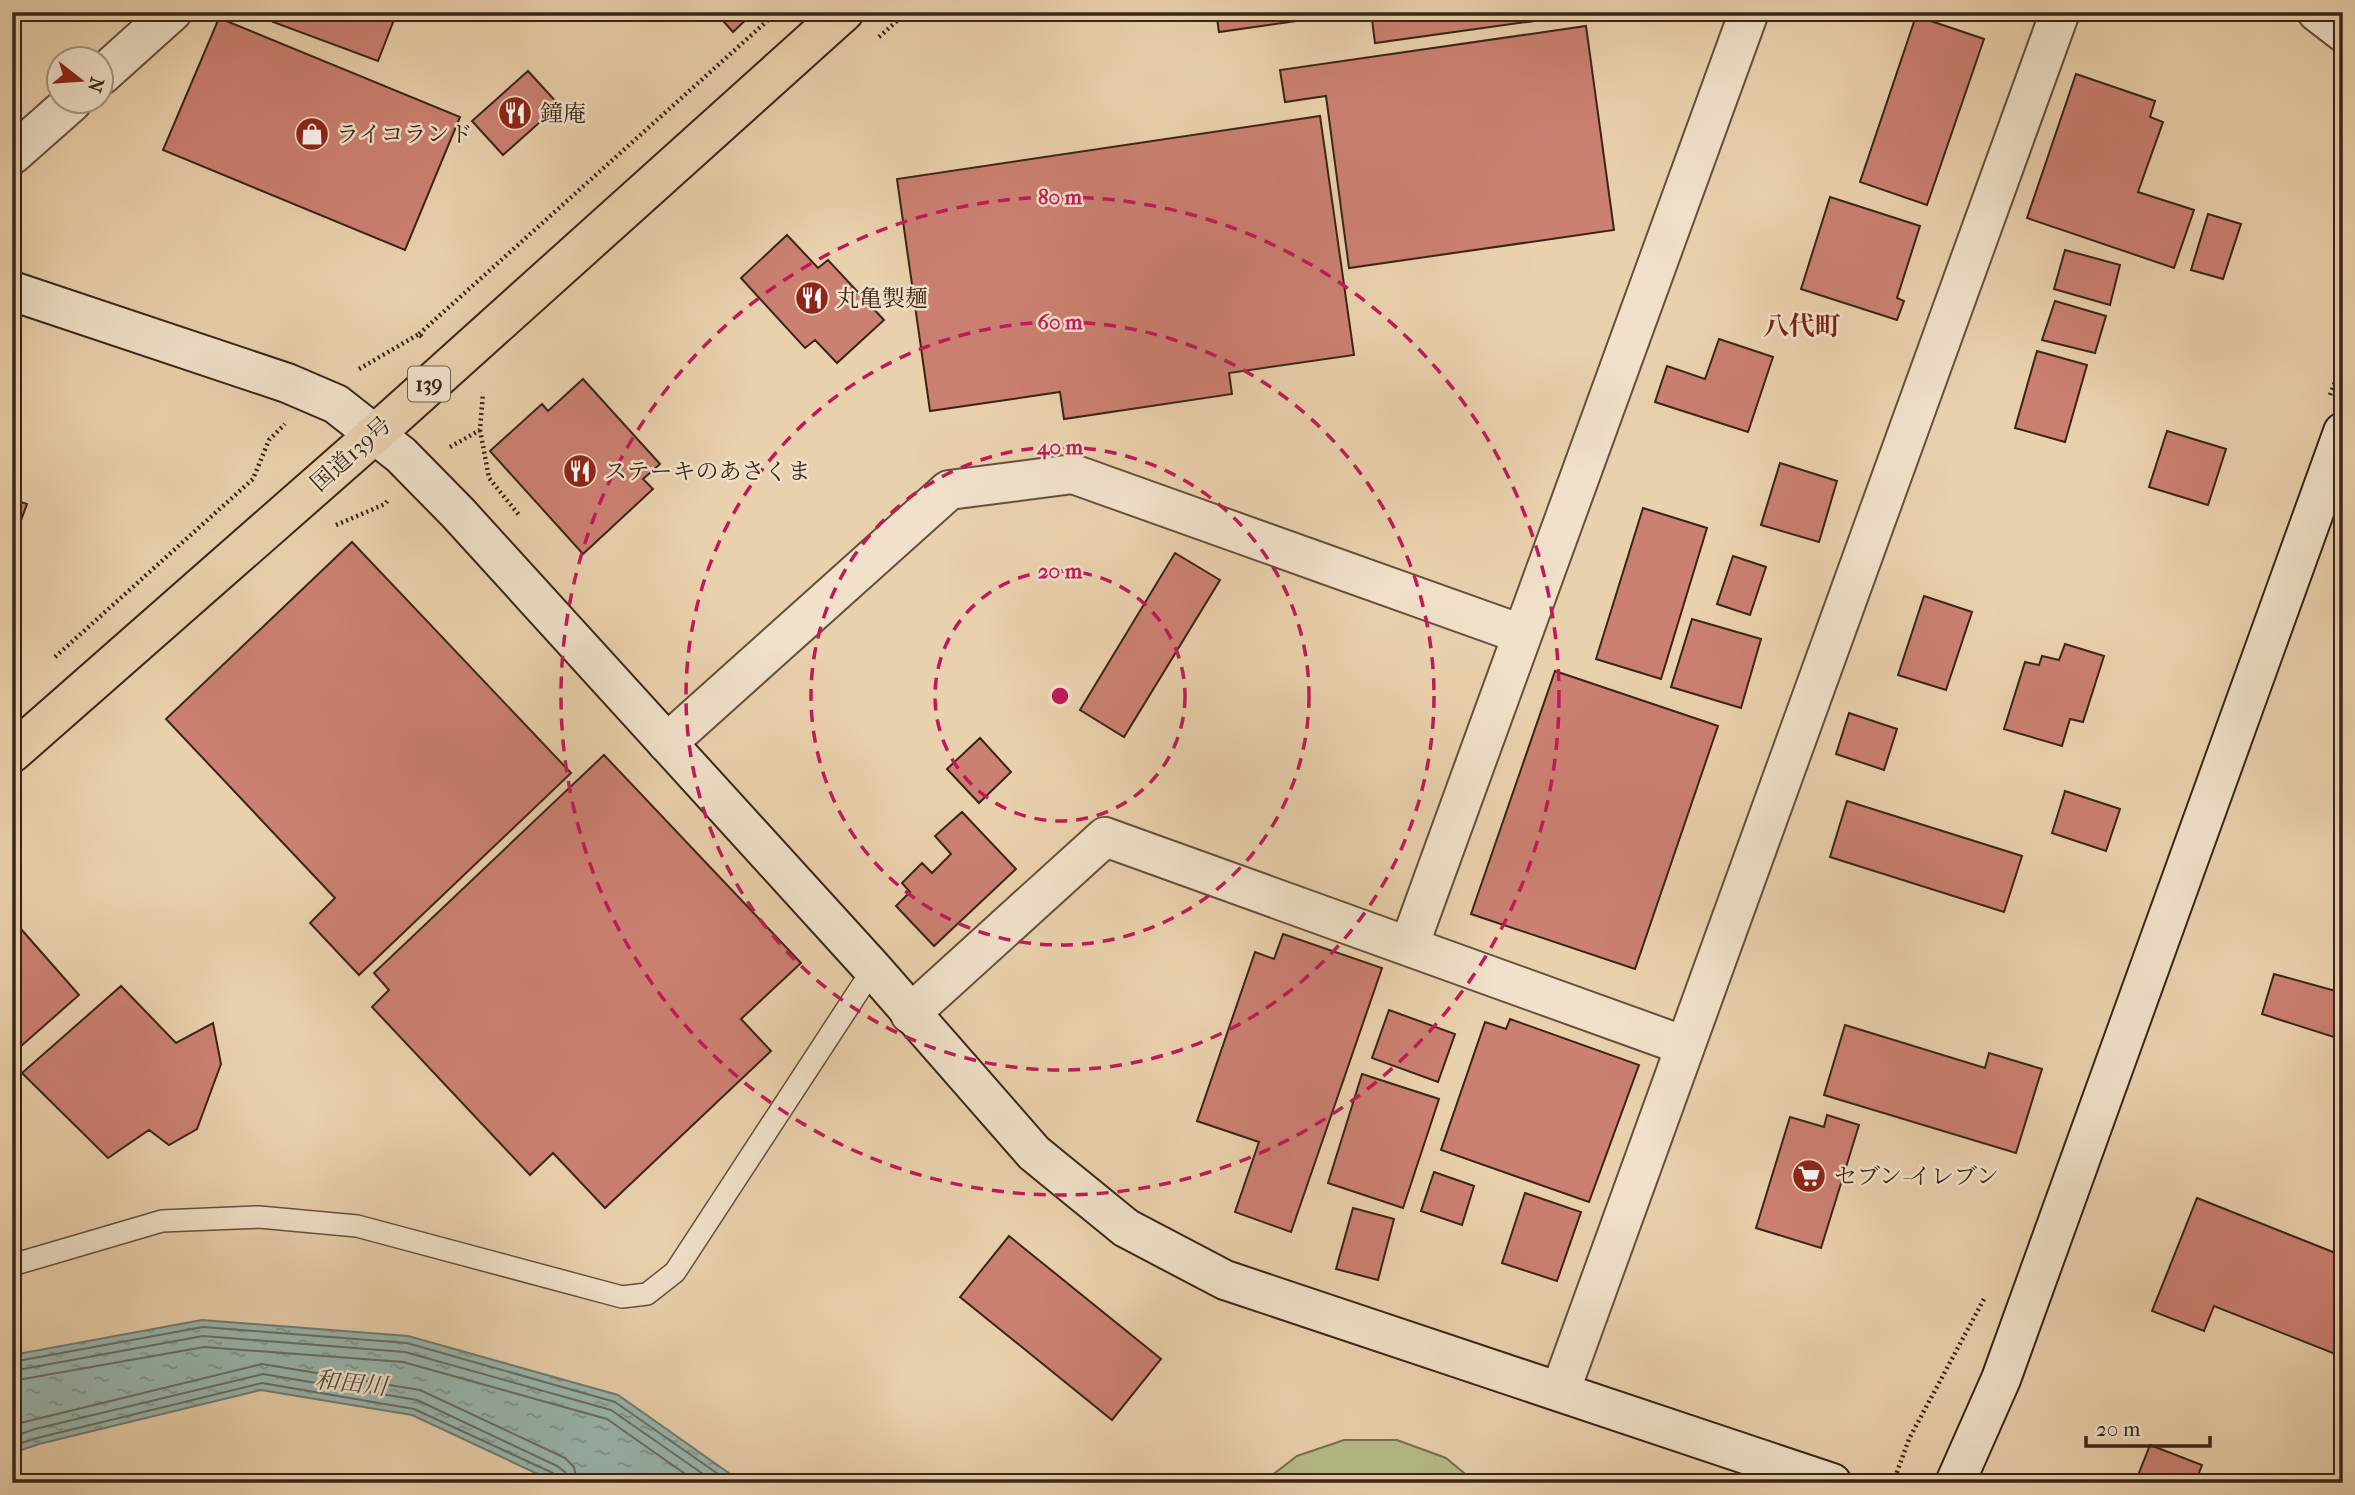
<svg xmlns="http://www.w3.org/2000/svg" width="2355" height="1495" font-family="'IM FELL French Canon','Noto Serif JP',serif">
<style>
.green{fill:#b6bc8a;stroke:#787050;stroke-width:2}
.water{fill:url(#water-ripples);stroke:#727c72;stroke-width:2}
.lines{fill:none;stroke-linecap:round;stroke-linejoin:round}
.shore{stroke:#686e63;stroke-width:2}
.building{fill:#cc8072;stroke:#392517;stroke-width:2}
.lane-casing{stroke:#65503c;stroke-width:24}
.street-casing{stroke:#65503c;stroke-width:42}
.secondary-casing{stroke:#392517;stroke-width:42}
.highway-casing{stroke:#392517;stroke-width:42}
.path{stroke:#392517;stroke-width:4.5;stroke-dasharray:2 3.5;stroke-linecap:butt}
.lane{stroke:#f1e1ca;stroke-width:21}
.street{stroke:#f1e1ca;stroke-width:38}
.secondary{stroke:#f1e1ca;stroke-width:38}
.highway{stroke:#ead1ad;stroke-width:38}
.ring{fill:none;stroke:#c2185b;stroke-width:3.5;stroke-dasharray:12 9}
.labels{text-anchor:middle;dominant-baseline:central;stroke-width:5;stroke-linejoin:round;paint-order:stroke}
.shield{fill:#f1e1ca;stroke:#705d4d;stroke-width:2}
.shield-label{font-size:21px;font-weight:bold;fill:#392517}
.poi-label{font-size:23px;fill:#392517;stroke:#f1e1ca;text-anchor:start}
.street-label{font-size:23px;fill:#392517;stroke:#f1e1ca}
.water-label{font-size:24px;font-style:italic;fill:#51493d;stroke:#f1e1ca}
.quarter-label{font-size:26px;font-weight:bold;fill:#7a1f14;stroke:#f1e1ca}
.centre{fill:#c2185b;stroke:#f1e1ca;stroke-width:3.5}
.ring-label{font-size:21px;text-anchor:middle;font-weight:bold;fill:#c2185b;stroke:#f1e1ca;stroke-width:5;stroke-linejoin:round;paint-order:stroke}
</style>
<defs>
<pattern id="water-ripples" width="26" height="14" patternUnits="userSpaceOnUse" patternTransform="scale(1.75)"><rect width="26" height="14" fill="#98b6af"/><path d="M2 4q2-2 4 0t4 0M15 11q2-2 4 0t4 0" fill="none" stroke="#7d948d"/></pattern>
</defs>
<rect width="100%" height="100%" fill="#ead1ad"/>
<filter id="stains"><feTurbulence type="fractalNoise" baseFrequency=".00286" numOctaves="4"/><feColorMatrix values="0 0 0 0 .2 0 0 0 0 .09 0 0 0 0 .02 0 0 0 .5 -.17"/></filter>
<radialGradient id="worn" r=".72"><stop offset=".6" stop-color="#630" stop-opacity="0"/><stop offset="1" stop-color="#630" stop-opacity=".3"/></radialGradient>
<path class="green" d="M 1344,1440 L 1397,1440 L 1446,1458 L 1476,1483 L 1262,1483 L 1297,1456 Z"/>
<path class="water" d="M 202,1320 L 408,1336 L 618,1395 L 743,1483 L 557,1483 L 412,1415 L 261,1390 L 39,1444 L 12,1453 L 12,1355 Z"/>
<g class="lines">
<path class="shore" d="M 12,1362 L 203,1327 L 407,1343 L 615,1402 L 731,1483
M 12,1371 L 203,1336 L 405,1352 L 611,1410 L 716,1483
M 12,1381 L 204,1347 L 403,1362 L 607,1419 L 698,1483
M 12,1425 L 262,1364 L 420,1390 L 565,1458 L 574,1467 L 577,1483
M 12,1437 L 35,1429 L 263,1374 L 417,1400 L 557,1466 L 565,1472 L 567,1483
M 12,1446 L 37,1438 L 262,1383 L 414,1409 L 553,1473 L 557,1478 L 558,1483"/>
</g>
<path class="building" d="M 277,12 L 397,12 L 378,61 L 273,22 Z
M 715,12 L 754,12 L 733,32 Z
M 1216,12 L 1361,12 L 1219,32 Z
M 1371,12 L 1599,12 L 1375,43 Z
M 1916,16 L 1984,39 L 1927,205 L 1860,182 Z
M 219,18 L 460,117 L 405,250 L 163,150 Z
M 1586,26 L 1614,230 L 1349,268 L 1326,96 L 1285,102 L 1280,70 Z
M 528,71 L 559,105 L 503,155 L 472,121 Z
M 2076,74 L 2155,101 L 2150,117 L 2163,122 L 2138,192 L 2194,210 L 2174,268 L 2027,218 Z
M 1320,116 L 1354,355 L 1229,373 L 1232,394 L 1064,419 L 1060,392 L 930,411 L 897,179 Z
M 1830,197 L 1920,226 L 1897,298 L 1904,301 L 1897,320 L 1801,289 Z
M 2208,214 L 2241,224 L 2223,279 L 2191,270 Z
M 787,235 L 818,268 L 828,260 L 884,320 L 837,363 L 815,340 L 805,348 L 741,278 Z
M 2065,250 L 2120,265 L 2110,305 L 2054,289 Z
M 2055,301 L 2106,316 L 2095,353 L 2042,340 Z
M 1719,339 L 1773,357 L 1748,432 L 1655,402 L 1667,366 L 1705,379 Z
M 2037,351 L 2087,365 L 2065,442 L 2015,428 Z
M 583,379 L 660,464 L 643,479 L 653,489 L 583,554 L 490,451 L 542,404 L 548,411 Z
M 2167,431 L 2226,449 L 2208,505 L 2149,487 Z
M 1780,463 L 1837,481 L 1819,542 L 1761,525 Z
M 12,499 L 27,504 L 12,545 Z
M 1643,508 L 1707,528 L 1661,679 L 1596,659 Z
M 352,542 L 571,773 L 359,975 L 310,923 L 335,898 L 166,719 Z
M 1175,553 L 1220,580 L 1124,737 L 1080,710 Z
M 1733,556 L 1766,567 L 1750,615 L 1717,604 Z
M 1924,596 L 1972,612 L 1946,690 L 1898,675 Z
M 1692,619 L 1761,639 L 1741,708 L 1671,687 Z
M 2065,644 L 2104,656 L 2083,722 L 2070,719 L 2062,746 L 2004,729 L 2025,662 L 2039,665 L 2042,656 L 2059,660 Z
M 1555,671 L 1718,726 L 1635,969 L 1471,914 Z
M 1849,713 L 1897,729 L 1884,770 L 1836,754 Z
M 980,738 L 1011,772 L 979,803 L 947,769 Z
M 604,755 L 801,963 L 741,1019 L 771,1051 L 605,1208 L 553,1153 L 530,1175 L 372,1007 L 389,990 L 374,973 Z
M 2065,791 L 2120,809 L 2106,851 L 2052,833 Z
M 1847,801 L 2022,856 L 2004,912 L 1830,857 Z
M 962,812 L 1016,869 L 934,946 L 896,906 L 910,892 L 902,883 L 922,863 L 932,873 L 951,854 L 935,836 Z
M 21,929 L 79,995 L 12,1054 L 12,937 Z
M 1283,934 L 1382,968 L 1291,1232 L 1235,1212 L 1259,1142 L 1197,1121 L 1255,952 L 1274,959 Z
M 2274,974 L 2343,993 L 2343,1040 L 2262,1014 Z
M 121,986 L 176,1043 L 213,1023 L 221,1064 L 197,1129 L 169,1145 L 149,1130 L 108,1158 L 22,1073 Z
M 1389,1010 L 1455,1034 L 1438,1082 L 1372,1058 Z
M 1510,1019 L 1639,1065 L 1589,1202 L 1441,1150 L 1485,1022 L 1506,1029 Z
M 1845,1025 L 1985,1068 L 1989,1053 L 2042,1069 L 2016,1153 L 1824,1095 Z
M 1362,1074 L 1439,1099 L 1403,1208 L 1328,1183 Z
M 1827,1115 L 1859,1125 L 1821,1248 L 1756,1228 L 1790,1117 L 1824,1127 Z
M 1434,1172 L 1474,1186 L 1462,1225 L 1421,1211 Z
M 1525,1193 L 1581,1212 L 1557,1281 L 1502,1263 Z
M 2197,1198 L 2343,1256 L 2343,1357 L 2214,1306 L 2204,1331 L 2152,1311 Z
M 1353,1208 L 1394,1219 L 1378,1280 L 1336,1269 Z
M 1009,1236 L 1161,1359 L 1112,1420 L 960,1297 Z
M 2150,1445 L 2202,1465 L 2195,1483 L 2135,1483 Z"/>
<g class="lines">
<g class="lane-casing">
<path id="lane" d="M 12,1265 L 162,1221 L 259,1217 L 357,1226 L 622,1297 L 647,1294 L 675,1272 L 873,969"/>
</g>
<g class="street-casing">
<path id="street" d="M 2317,12 L 2343,32
M 102,75 L 172,12
M 12,155 L 72,102
M 667,743 L 949,490 L 1073,474 L 1521,634
M 1409,946 L 1749,12
M 910,1014 L 1105,837 L 1685,1046
M 1560,1392 L 2060,12"/>
</g>
<g class="secondary-casing">
<path id="secondary" d="M 12,291 L 287,383 L 336,404 L 401,455 L 458,513 L 873,969 L 1034,1153 L 1126,1228 L 1225,1280 L 1832,1483
M 1955,1483 L 2001,1379 L 2343,432"/>
</g>
<g class="highway-casing">
<path id="highway" d="M 12,753 L 375,434 L 844,12"/>
</g>
<path class="path" d="M 879,37 L 907,12
M 419,334 L 777,12
M 359,369 L 419,334 L 423,338
M 2330,395 L 2343,362
M 480,430 L 489,478 L 519,515
M 450,447 L 480,430 L 483,393
M 336,525 L 385,504 L 388,500
M 55,657 L 253,479 L 269,440 L 285,424
M 12,801 L 21,794
M 1893,1483 L 1909,1439 L 1984,1299"/>
<use href="#lane" class="lane"/>
<use href="#street" class="street"/>
<use href="#secondary" class="secondary"/>
<use href="#highway" class="highway"/>
</g>
<g class="ring">
<circle cx="1060" cy="696" r="125"/>
<circle cx="1060" cy="696" r="249"/>
<circle cx="1060" cy="696" r="374"/>
<circle cx="1060" cy="696" r="499"/>
</g>
<defs>
<g id="restaurant-disc" transform="scale(1.75)"><circle r="9.5" fill="#8f2418" stroke="#f1e1ca"/><path d="M-5-6h1v4h1v-4h1v4h1v-4h1v5L-1.5 .5V6h-2V.5L-5-1ZM5-6V6H3V1.5H1.5Q1.5-4 5-6Z" fill="#fff"/></g>
<g id="shop-disc" transform="scale(1.75)"><circle r="9.5" fill="#8f2418" stroke="#f1e1ca"/><path d="M-5-2.5h2.3a2.7 3.5 0 0 1 5.4 0H5L5.5 6h-11ZM-1.5-2.5h3a1.5 2.3 0 0 0-3 0Z" fill="#fff"/></g>
<g id="supermarket-disc" transform="scale(1.75)"><circle r="9.5" fill="#8f2418" stroke="#f1e1ca"/><path d="M-6-5.5h2.5l.6 2H6L4.5 2H-2.5L-4.4-4H-6ZM-1.5 3.2a1.3 1.3 0 1 0 .1 0ZM3 3.2a1.3 1.3 0 1 0 .1 0Z" fill="#fff"/></g>
</defs>
<g fill-rule="evenodd">
<use href="#restaurant-disc" x="515" y="113"/>
<use href="#shop-disc" x="312" y="134"/>
<use href="#restaurant-disc" x="812" y="298"/>
<use href="#restaurant-disc" x="580" y="471"/>
<use href="#supermarket-disc" x="1809" y="1176"/>
</g>
<g class="labels">
<rect class="shield" x="408" y="366.5" width="42" height="35" rx="5"/>
<g class="shield-label">
<text x="429" y="384">139</text>
</g>
<g class="poi-label">
<text x="540" y="113">鐘庵</text>
<text x="336" y="134">ライコランド</text>
<text x="836" y="298">丸亀製麺</text>
<text x="604" y="471">ステーキのあさくま</text>
<text x="1834" y="1176">セブン-イレブン</text>
</g>
<g class="street-label">
<text transform="translate(351 454) rotate(-42)">国道139号</text>
</g>
<g class="water-label">
<text transform="translate(351 1383) rotate(6)">和田川</text>
</g>
<g class="quarter-label">
<text x="1802" y="326">八代町</text>
</g>
</g>
<circle cx="1060" cy="696" r="10" class="centre"/>
<g class="ring-label">
<text x="1060" y="204">80 m</text>
<text x="1060" y="329">60 m</text>
<text x="1060" y="454">40 m</text>
<text x="1060" y="578">20 m</text>
</g>
<rect width="2355" height="1495" fill="none" stroke="#ead1ad" stroke-width="42"/>
<rect x="14" y="14" width="2327" height="1467" fill="none" stroke="#392517" stroke-width="3.5"/>
<rect x="21" y="21" width="2313" height="1453" fill="none" stroke="#392517" stroke-width="2"/>
<g transform="translate(80 80) rotate(107)"><circle r="33" fill="#f1e1ca" stroke="#a79682" stroke-width="2"/>
<path d="M0-5L12 26L0 18L-12 26Z" fill="#8f2418"/>
<text y="-10" font-size="19" font-weight="bold" text-anchor="middle" fill="#392517">N</text>
</g>
<path d="M2086 1436v10h124v-10" fill="none" stroke="#392517" stroke-width="3.5"/>
<text x="2096" y="1436" font-size="21" fill="#392517" stroke="#f1e1ca" stroke-width="5" paint-order="stroke">20 m</text>
<rect width="100%" height="100%" filter="url(#stains)"/>
<rect width="100%" height="100%" fill="url(#worn)"/>
</svg>
